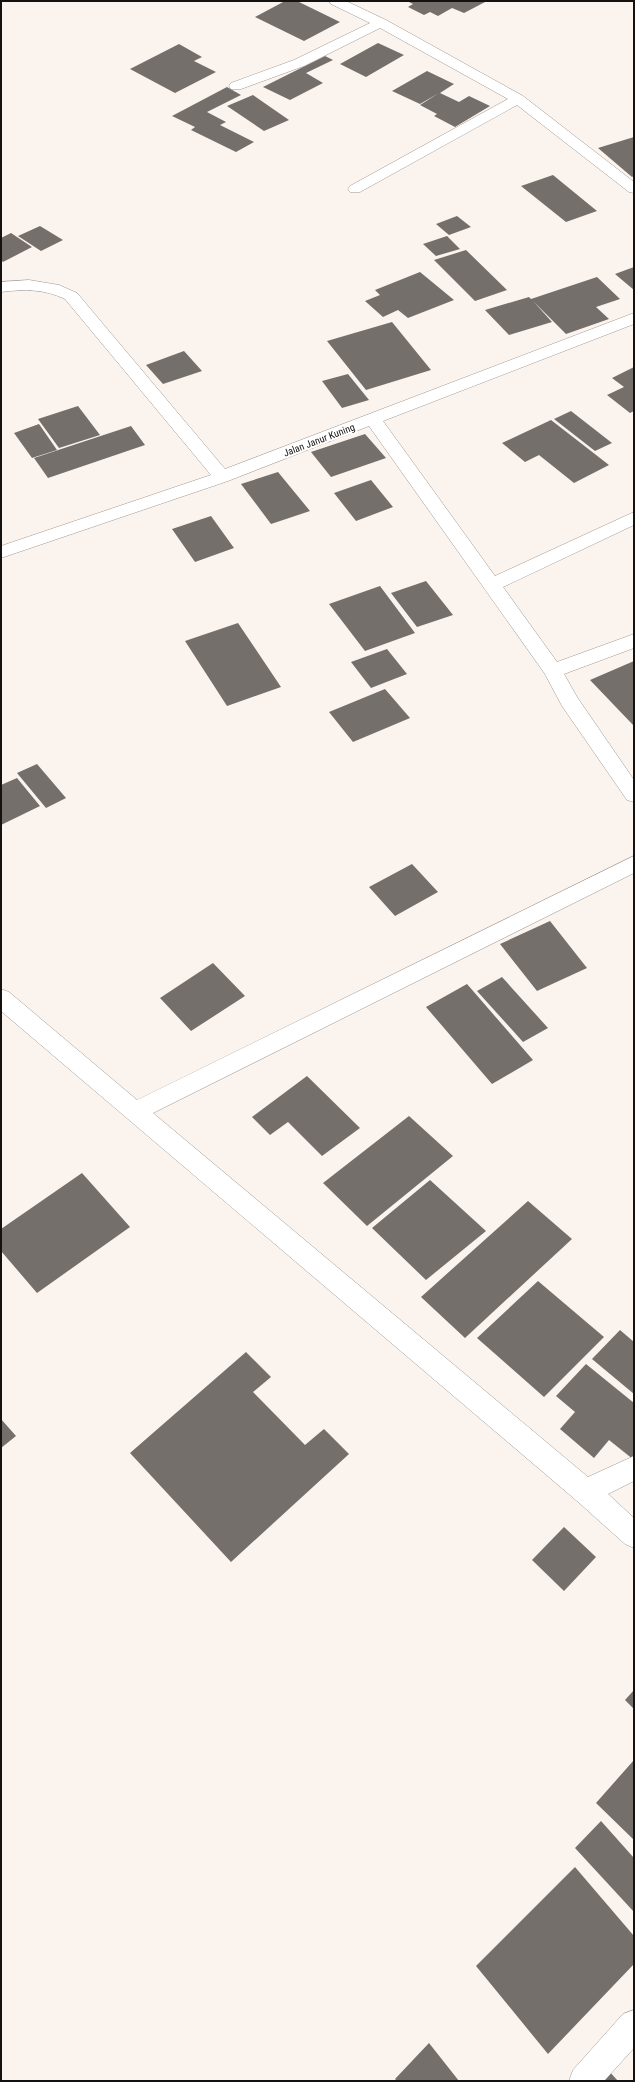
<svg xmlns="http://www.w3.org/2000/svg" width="635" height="2082" font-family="'Roboto Condensed',sans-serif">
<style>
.building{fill:#756f6b}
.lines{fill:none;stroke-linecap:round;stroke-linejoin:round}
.minor-casing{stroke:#9f9894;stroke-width:1}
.minor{fill:#fff;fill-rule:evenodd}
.labels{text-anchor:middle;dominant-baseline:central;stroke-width:4;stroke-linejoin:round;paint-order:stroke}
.far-street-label{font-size:10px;fill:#141210;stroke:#fff}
</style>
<rect width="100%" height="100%" fill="#faf3ee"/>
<path class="building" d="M 285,1 L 297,1 L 340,22 L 304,41 L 255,17 Z
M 407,1 L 487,1 L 464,13 L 452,8 L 438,16 L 430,12 L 424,15 L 408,7 L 413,4 Z
M 378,43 L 404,55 L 366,77 L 340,64 Z
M 179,44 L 202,57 L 194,61 L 216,72 L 175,93 L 130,69 Z
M 325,56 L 333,60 L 306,73 L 323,83 L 290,100 L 263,87 Z
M 427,71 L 454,84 L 440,93 L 459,102 L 469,96 L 490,106 L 455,127 L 434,116 L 437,114 L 420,105 L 439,93 L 420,104 L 392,91 Z
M 227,87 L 241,95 L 207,112 L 226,122 L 220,125 L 254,142 L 236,152 L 191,130 L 195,127 L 172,116 Z
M 253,95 L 289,120 L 264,131 L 227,106 Z
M 634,137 L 634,176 L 632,177 L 598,148 Z
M 553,175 L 597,211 L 566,222 L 521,186 Z
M 457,216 L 471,227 L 449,235 L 436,224 Z
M 40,226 L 63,240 L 41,251 L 18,236 Z
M 11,233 L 32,247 L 3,262 L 1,260 L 1,238 Z
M 447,236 L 460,249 L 436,256 L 423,244 Z
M 466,250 L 507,290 L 475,301 L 434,260 Z
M 634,267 L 634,290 L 615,274 Z
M 420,272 L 454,300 L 408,318 L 398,310 L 383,317 L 365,301 L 380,295 L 375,290 Z
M 597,277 L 620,299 L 596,307 L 609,319 L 566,334 L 533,301 L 552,322 L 509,335 L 485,310 L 529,297 L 531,299 Z
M 392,322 L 431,370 L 366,390 L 327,341 Z
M 184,351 L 202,371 L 163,384 L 146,365 Z
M 634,367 L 634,411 L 630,413 L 607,395 L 624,387 L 612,378 Z
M 348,374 L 369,400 L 342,408 L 322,381 Z
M 78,406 L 100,435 L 59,448 L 38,419 Z
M 571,411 L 612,443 L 595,451 L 554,419 Z
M 551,420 L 609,465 L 574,483 L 539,455 L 525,462 L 502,443 Z
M 39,424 L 57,450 L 32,458 L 14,433 Z
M 131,426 L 145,445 L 48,478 L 34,458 Z
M 365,434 L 386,458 L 331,477 L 311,452 Z
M 278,472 L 310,511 L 271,524 L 241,484 Z
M 371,480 L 393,507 L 356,521 L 334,493 Z
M 211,516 L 234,548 L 195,562 L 172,529 Z
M 426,581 L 453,615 L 417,627 L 391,593 Z
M 380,586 L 415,633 L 365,651 L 329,604 Z
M 238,623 L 281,687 L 227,706 L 185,641 Z
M 387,649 L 407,674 L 371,688 L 351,662 Z
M 634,661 L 634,726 L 590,680 Z
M 385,689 L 410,718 L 353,742 L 329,712 Z
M 37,764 L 66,798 L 46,808 L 17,773 Z
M 17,778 L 40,806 L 1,825 L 1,785 Z
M 412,864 L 438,892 L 395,916 L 369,887 Z
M 550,921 L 587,968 L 537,991 L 500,944 Z
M 213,963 L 245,996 L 191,1031 L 160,998 Z
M 502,977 L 548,1028 L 523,1042 L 477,991 Z
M 467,984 L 533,1060 L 492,1084 L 426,1007 Z
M 307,1076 L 360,1128 L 322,1156 L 288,1122 L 270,1135 L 252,1117 Z
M 409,1116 L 453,1156 L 367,1226 L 323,1183 Z
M 82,1173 L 130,1227 L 37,1293 L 1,1251 L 1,1229 Z
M 430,1180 L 486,1231 L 426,1280 L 372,1228 Z
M 528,1201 L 572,1239 L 465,1338 L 421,1297 Z
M 538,1281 L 604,1337 L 544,1397 L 477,1338 Z
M 620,1330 L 634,1342 L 634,1394 L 592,1359 Z
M 246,1352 L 271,1377 L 253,1392 L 305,1445 L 324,1429 L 349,1454 L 231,1562 L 130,1453 Z
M 586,1364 L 634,1403 L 634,1460 L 609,1440 L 594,1458 L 560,1429 L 575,1412 L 556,1396 Z
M 1,1419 L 16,1436 L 1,1448 Z
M 564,1527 L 596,1557 L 564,1591 L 532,1560 Z
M 634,1690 L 634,1709 L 625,1700 Z
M 634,1760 L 634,1840 L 596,1803 Z
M 601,1821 L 634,1858 L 634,1912 L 575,1848 Z
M 575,1867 L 634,1936 L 634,1964 L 548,2054 L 476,1966 Z
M 429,2043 L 459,2081 L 397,2081 L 395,2079 Z
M 608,2070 L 618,2081 L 599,2081 Z"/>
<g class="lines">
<g class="minor-casing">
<path id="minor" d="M 329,1 L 346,1 L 386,20 L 523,96 L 634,182 L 634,193 L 629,192 L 517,105 L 360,192 L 350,192 L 348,189 L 350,186 L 508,99 L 380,28 L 304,66 L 241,89 L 231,89 L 229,86 L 231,83 L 294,60 L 370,23 L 331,4 Z
M 29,280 L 59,285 L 77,293 L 225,469 L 634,313 L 634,324 L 383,421 L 495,576 L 634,512 L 634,525 L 503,587 L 557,662 L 634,634 L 634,648 L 564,674 L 577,697 L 634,780 L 634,802 L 627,800 L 562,706 L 545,674 L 369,426 L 228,481 L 1,558 L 1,546 L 211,475 L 65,299 C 44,289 25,289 1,292 L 1,282 Z
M 634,856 L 634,873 L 153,1113 L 588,1477 L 634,1456 L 634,1481 L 608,1494 L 634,1518 L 634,1548 L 625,1544 L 577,1501 L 1,1011 L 1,989 L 9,992 L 137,1100 Z
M 634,2010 L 634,2048 L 604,2081 L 569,2081 L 573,2070 L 623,2014 Z"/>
</g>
<use href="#minor" class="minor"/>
</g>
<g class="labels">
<g class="far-street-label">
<text transform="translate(319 440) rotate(-21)">Jalan Janur Kuning</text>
</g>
</g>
<rect width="635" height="2082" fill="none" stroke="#141210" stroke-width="4"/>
</svg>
